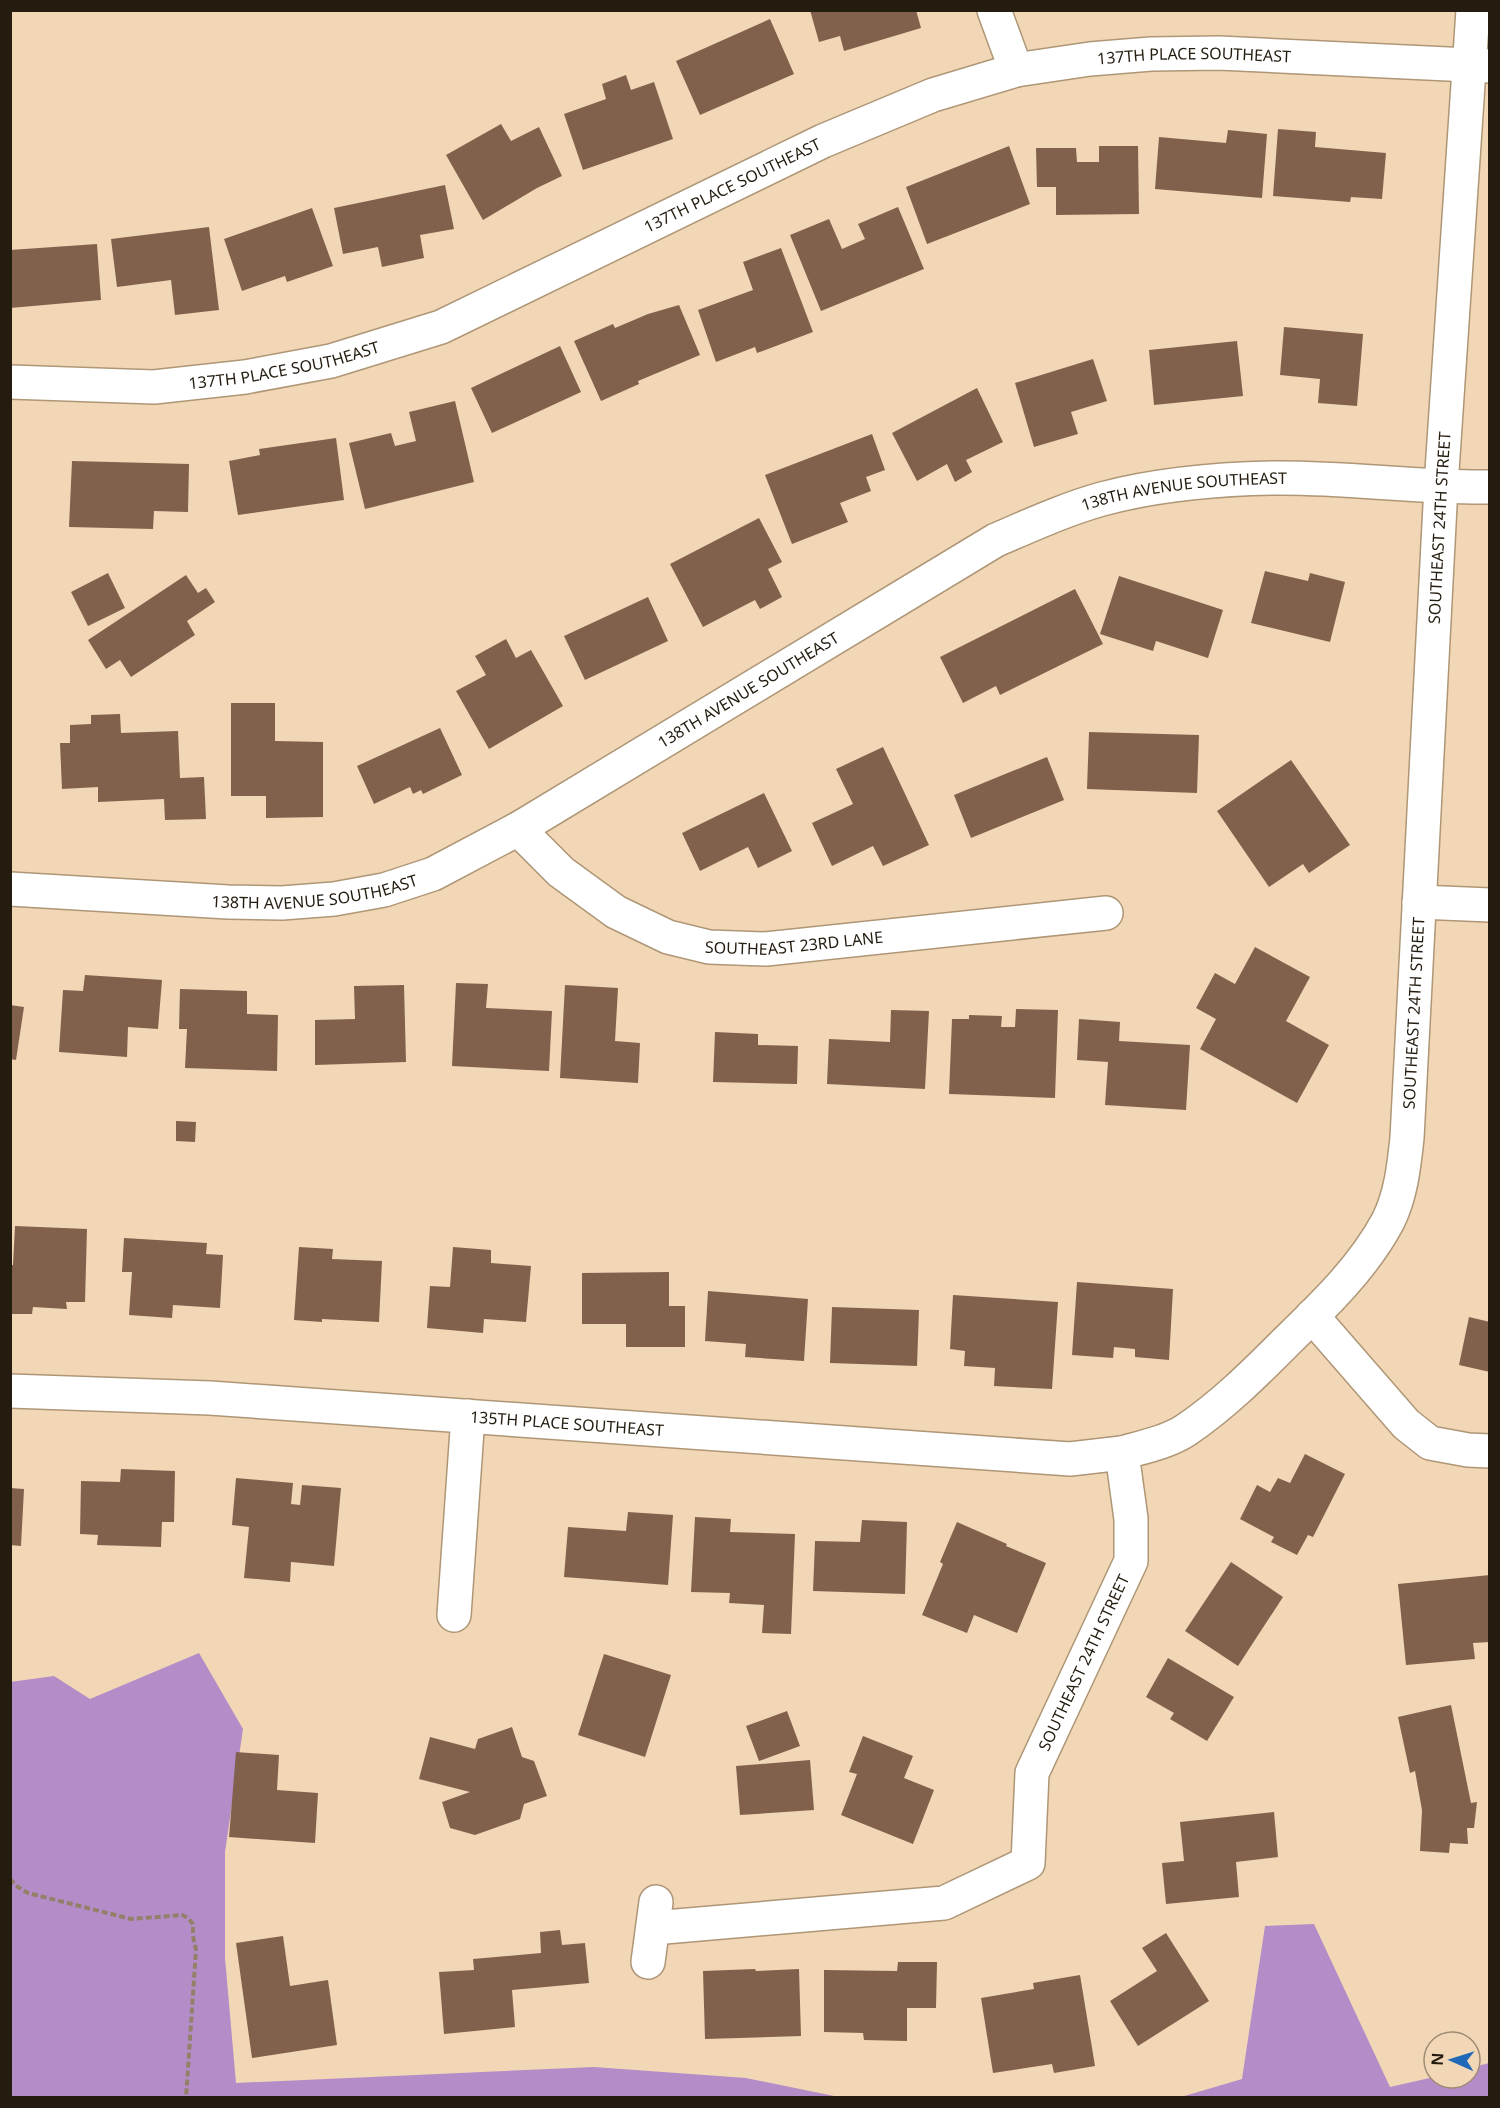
<svg xmlns="http://www.w3.org/2000/svg" width="1500" height="2108" font-family="'Noto Sans',sans-serif">
<style>
.forest{fill:#b48cc8}
.building{fill:#82614c}
.lines{fill:none;stroke-linecap:round;stroke-linejoin:round}
.minor-casing{stroke:#ae9676;stroke-width:36}
.path{stroke:#928069;stroke-width:4;stroke-dasharray:6 3;stroke-linecap:butt}
.minor{stroke:#fff;stroke-width:33}
.labels{text-anchor:middle;dominant-baseline:central;stroke-width:4.5;stroke-linejoin:round;paint-order:stroke}
.street-label{font-size:16px;fill:#251c10;stroke:#f1d7b6}
</style>
<rect width="100%" height="100%" fill="#f1d7b6"/>
<path class="forest" d="M 199,1653 L 243,1729 L 225,1852 L 225,1958 L 236,2083 L 594,2067 L 746,2078 L 839,2097 L 11,2097 L 10,1682 L 54,1676 L 90,1699 Z
M 1314,1924 L 1390,2087 L 1434,2077 L 1470,2078 L 1470,2068 L 1489,2063 L 1489,2097 L 1181,2097 L 1242,2079 L 1265,1926 Z"/>
<path class="building" d="M 810,10 L 916,10 L 921,28 L 844,51 L 840,36 L 819,42 Z
M 770,19 L 794,74 L 700,115 L 676,61 Z
M 626,75 L 631,90 L 654,82 L 673,139 L 583,170 L 564,114 L 606,99 L 602,84 Z
M 501,124 L 511,141 L 539,127 L 562,176 L 537,188 L 483,220 L 446,155 Z
M 1278,129 L 1316,132 L 1315,147 L 1386,153 L 1382,199 L 1351,197 L 1350,202 L 1273,196 Z
M 1228,130 L 1267,134 L 1262,198 L 1155,189 L 1159,137 L 1226,143 Z
M 1009,146 L 1030,204 L 927,244 L 906,187 Z
M 1099,146 L 1138,146 L 1139,214 L 1056,215 L 1056,187 L 1037,187 L 1036,148 L 1076,148 L 1077,162 L 1099,162 Z
M 445,185 L 454,229 L 420,235 L 424,258 L 382,267 L 378,247 L 343,254 L 334,208 Z
M 898,207 L 924,269 L 821,311 L 790,235 L 829,219 L 842,249 L 865,239 L 858,224 Z
M 312,208 L 333,266 L 287,282 L 285,276 L 242,291 L 224,239 Z
M 209,227 L 219,310 L 175,315 L 171,280 L 117,287 L 111,239 Z
M 97,244 L 101,300 L 10,308 L 10,250 Z
M 781,248 L 813,332 L 757,353 L 755,347 L 716,362 L 698,310 L 753,290 L 743,262 Z
M 679,305 L 700,355 L 638,381 L 639,384 L 601,401 L 574,341 L 613,324 L 615,328 L 648,314 Z
M 1284,327 L 1363,334 L 1357,406 L 1318,403 L 1320,379 L 1280,375 Z
M 1237,341 L 1243,396 L 1154,405 L 1149,350 Z
M 560,346 L 581,392 L 492,433 L 471,388 Z
M 1093,359 L 1107,401 L 1071,412 L 1078,434 L 1034,447 L 1015,383 Z
M 977,388 L 1003,442 L 966,460 L 972,472 L 955,482 L 947,464 L 917,481 L 892,433 Z
M 455,401 L 474,482 L 365,509 L 349,443 L 391,433 L 395,446 L 416,441 L 409,412 Z
M 872,434 L 885,470 L 866,477 L 871,491 L 840,503 L 848,522 L 792,544 L 765,475 Z
M 336,438 L 344,500 L 238,515 L 229,461 L 260,455 L 259,449 Z
M 72,461 L 189,464 L 188,512 L 154,511 L 153,529 L 69,527 Z
M 759,518 L 782,562 L 768,569 L 782,597 L 760,609 L 755,600 L 703,627 L 670,564 Z
M 1265,571 L 1308,581 L 1310,573 L 1345,582 L 1330,642 L 1251,623 Z
M 108,573 L 125,608 L 88,626 L 71,592 Z
M 186,575 L 198,593 L 206,588 L 215,602 L 187,621 L 195,635 L 131,677 L 120,660 L 106,669 L 88,640 Z
M 1119,576 L 1223,610 L 1208,658 L 1156,641 L 1153,651 L 1100,634 Z
M 1075,589 L 1103,644 L 1000,695 L 996,686 L 963,703 L 940,657 Z
M 648,597 L 668,641 L 585,680 L 564,636 Z
M 506,639 L 516,658 L 531,650 L 563,706 L 489,749 L 456,691 L 486,675 L 475,656 Z
M 231,703 L 275,703 L 275,741 L 323,742 L 323,817 L 266,818 L 266,796 L 231,796 Z
M 120,714 L 121,733 L 178,731 L 180,778 L 204,777 L 206,819 L 165,820 L 164,799 L 98,802 L 98,787 L 62,789 L 60,743 L 70,743 L 70,725 L 91,724 L 91,715 Z
M 440,728 L 462,775 L 423,794 L 421,790 L 413,794 L 410,787 L 374,804 L 357,766 Z
M 1089,732 L 1199,735 L 1197,793 L 1087,789 Z
M 883,747 L 929,845 L 883,866 L 873,846 L 832,866 L 812,823 L 853,804 L 836,769 Z
M 1047,757 L 1064,800 L 971,838 L 954,795 Z
M 1291,760 L 1350,845 L 1309,873 L 1303,864 L 1269,887 L 1217,811 Z
M 764,793 L 792,851 L 758,868 L 748,847 L 700,871 L 682,833 Z
M 1255,947 L 1310,977 L 1286,1021 L 1329,1045 L 1297,1103 L 1200,1049 L 1216,1019 L 1196,1008 L 1215,973 L 1235,984 Z
M 85,975 L 162,980 L 158,1029 L 128,1027 L 127,1057 L 59,1052 L 63,990 L 83,991 Z
M 456,983 L 488,984 L 486,1008 L 552,1011 L 549,1071 L 452,1066 Z
M 404,985 L 406,1062 L 315,1065 L 315,1020 L 355,1019 L 354,986 Z
M 565,985 L 618,988 L 615,1041 L 640,1043 L 638,1083 L 560,1078 Z
M 180,989 L 247,991 L 247,1014 L 278,1015 L 277,1071 L 185,1068 L 187,1029 L 179,1029 Z
M 10,1005 L 24,1007 L 16,1060 L 10,1059 Z
M 1016,1009 L 1058,1010 L 1055,1098 L 949,1094 L 952,1019 L 969,1019 L 969,1015 L 1002,1016 L 1001,1027 L 1015,1027 Z
M 891,1010 L 929,1011 L 925,1089 L 827,1084 L 829,1039 L 890,1042 Z
M 1079,1019 L 1120,1022 L 1119,1041 L 1190,1045 L 1186,1110 L 1105,1105 L 1108,1062 L 1077,1060 Z
M 715,1032 L 758,1034 L 758,1045 L 798,1046 L 797,1084 L 713,1082 Z
M 176,1121 L 196,1122 L 195,1142 L 176,1141 Z
M 15,1226 L 87,1229 L 85,1302 L 66,1302 L 67,1309 L 33,1307 L 32,1314 L 10,1314 L 10,1265 L 13,1265 Z
M 124,1238 L 207,1243 L 206,1254 L 223,1255 L 220,1308 L 173,1305 L 172,1318 L 129,1315 L 132,1272 L 122,1272 Z
M 299,1247 L 333,1249 L 332,1259 L 382,1261 L 379,1322 L 322,1319 L 322,1322 L 294,1320 Z
M 453,1247 L 491,1250 L 491,1263 L 531,1266 L 526,1322 L 484,1319 L 483,1333 L 427,1328 L 430,1286 L 450,1287 Z
M 669,1272 L 669,1306 L 685,1306 L 685,1347 L 626,1347 L 626,1324 L 582,1324 L 582,1273 Z
M 1077,1282 L 1173,1289 L 1169,1360 L 1135,1357 L 1135,1349 L 1114,1347 L 1113,1358 L 1072,1355 Z
M 708,1291 L 808,1299 L 804,1361 L 745,1357 L 746,1344 L 705,1341 Z
M 953,1295 L 1058,1302 L 1052,1389 L 994,1386 L 995,1368 L 964,1366 L 965,1351 L 950,1349 Z
M 832,1307 L 919,1310 L 917,1366 L 830,1363 Z
M 1469,1317 L 1490,1322 L 1490,1372 L 1459,1365 Z
M 1305,1454 L 1345,1474 L 1313,1537 L 1308,1535 L 1297,1555 L 1271,1542 L 1274,1537 L 1240,1519 L 1257,1485 L 1270,1492 L 1278,1478 L 1290,1483 Z
M 121,1469 L 175,1471 L 174,1522 L 162,1522 L 161,1547 L 97,1545 L 98,1535 L 80,1534 L 81,1481 L 120,1482 Z
M 236,1478 L 293,1483 L 291,1504 L 300,1505 L 302,1485 L 341,1488 L 334,1566 L 291,1562 L 290,1582 L 244,1578 L 249,1527 L 232,1525 Z
M 10,1488 L 24,1489 L 21,1546 L 10,1545 Z
M 628,1512 L 673,1515 L 668,1585 L 564,1577 L 568,1527 L 626,1531 Z
M 695,1517 L 731,1519 L 730,1532 L 795,1534 L 791,1634 L 762,1633 L 764,1605 L 729,1603 L 730,1593 L 691,1592 Z
M 862,1520 L 907,1522 L 905,1594 L 813,1591 L 815,1541 L 860,1542 Z
M 957,1522 L 1007,1544 L 1006,1546 L 1046,1563 L 1017,1633 L 974,1615 L 967,1633 L 922,1615 L 943,1564 L 940,1562 Z
M 1231,1562 L 1283,1597 L 1238,1666 L 1185,1631 Z
M 1490,1575 L 1490,1642 L 1473,1643 L 1475,1659 L 1406,1665 L 1398,1584 Z
M 604,1654 L 671,1675 L 645,1757 L 578,1735 Z
M 1168,1658 L 1234,1697 L 1207,1741 L 1170,1719 L 1174,1713 L 1146,1697 Z
M 1451,1705 L 1471,1803 L 1477,1802 L 1474,1828 L 1467,1828 L 1468,1844 L 1450,1843 L 1449,1853 L 1420,1851 L 1422,1810 L 1415,1771 L 1410,1773 L 1398,1717 Z
M 787,1711 L 800,1746 L 759,1761 L 746,1726 Z
M 512,1727 L 522,1757 L 534,1761 L 547,1796 L 524,1804 L 520,1819 L 475,1835 L 450,1828 L 442,1802 L 470,1792 L 419,1779 L 430,1737 L 475,1749 L 478,1739 Z
M 863,1736 L 913,1756 L 904,1778 L 934,1790 L 913,1844 L 841,1815 L 857,1774 L 849,1772 Z
M 236,1752 L 279,1755 L 277,1790 L 318,1793 L 315,1843 L 229,1837 Z
M 810,1760 L 814,1810 L 740,1815 L 736,1766 Z
M 1274,1812 L 1278,1857 L 1236,1862 L 1239,1897 L 1166,1904 L 1162,1863 L 1184,1861 L 1180,1822 Z
M 560,1930 L 562,1945 L 585,1943 L 589,1983 L 512,1990 L 515,2027 L 444,2034 L 439,1972 L 474,1970 L 473,1959 L 541,1953 L 540,1932 Z
M 1166,1933 L 1209,2001 L 1138,2046 L 1110,2001 L 1157,1971 L 1142,1948 Z
M 283,1936 L 290,1986 L 328,1980 L 337,2045 L 252,2058 L 236,1943 Z
M 898,1962 L 937,1962 L 936,2008 L 907,2008 L 907,2041 L 864,2040 L 863,2033 L 824,2032 L 824,1970 L 897,1971 Z
M 755,1969 L 756,1971 L 799,1969 L 801,2036 L 705,2039 L 703,1971 Z
M 1080,1975 L 1095,2066 L 1054,2073 L 1052,2064 L 993,2073 L 981,1998 L 1034,1989 L 1033,1983 Z"/>
<g class="lines">
<g class="minor-casing">
<g id="minor">
<path d="M 994,10 L 1016,70"/>
<path id="s1" d="M 10,382 L 154,387 L 245,377 L 331,361 L 441,327 L 823,141 L 933,95 L 1016,70 L 1090,59 L 1151,54 L 1219,53 L 1490,66"/>
<path id="s2" d="M 518,829 L 561,872 L 616,912 L 668,937 L 709,947 L 766,949 L 1106,913"/>
<path id="s3" d="M 10,889 L 228,902 L 282,903 L 334,899 L 384,890 L 433,874 L 518,829 L 996,540 C 1031,525 1066,509 1102,499 C 1158,484 1217,479 1275,478 C 1346,477 1418,488 1490,487"/>
<path d="M 1419,902 L 1490,905"/>
<path d="M 1312,1316 L 1406,1424 L 1430,1443 L 1468,1450 L 1490,1451"/>
<path id="s4" d="M 10,1391 L 210,1398 L 1070,1459 L 1122,1453"/>
<path d="M 454,1615 L 468,1416"/>
<path id="s5" d="M 653,1928 L 944,1903 L 1028,1863 L 1032,1773 L 1131,1561 L 1131,1519 L 1122,1453 C 1143,1447 1168,1442 1186,1430 C 1223,1405 1254,1374 1285,1343 C 1323,1306 1363,1268 1388,1221 C 1401,1195 1404,1166 1407,1138 L 1441,486 L 1473,10"/>
<path d="M 648,1962 L 656,1902"/>
</g>
</g>
<path class="path" d="M 10,1879 L 18,1887 L 28,1893 L 131,1919 L 182,1915 L 188,1918 L 193,1924 L 193,1936 L 196,1950 L 186,2098"/>
<use href="#minor" class="minor"/>
</g>
<g class="labels">
<g class="street-label">
<text stroke="none"><textPath href="#s1" startOffset="1248">137TH PLACE SOUTHEAST</textPath></text>
<text stroke="none"><textPath href="#s1" startOffset="762">137TH PLACE SOUTHEAST</textPath></text>
<text stroke="none"><textPath href="#s1" startOffset="276">137TH PLACE SOUTHEAST</textPath></text>
<text stroke="none"><textPath href="#s3" startOffset="1278">138TH AVENUE SOUTHEAST</textPath></text>
<text stroke="none"><textPath href="#s5" startOffset="1875">SOUTHEAST 24TH STREET</textPath></text>
<text stroke="none"><textPath href="#s3" startOffset="792">138TH AVENUE SOUTHEAST</textPath></text>
<text stroke="none"><textPath href="#s3" startOffset="306">138TH AVENUE SOUTHEAST</textPath></text>
<text stroke="none"><textPath href="#s2" startOffset="314">SOUTHEAST 23RD LANE</textPath></text>
<text stroke="none"><textPath href="#s5" startOffset="1389">SOUTHEAST 24TH STREET</textPath></text>
<text stroke="none"><textPath href="#s4" startOffset="558">135TH PLACE SOUTHEAST</textPath></text>
<text stroke="none"><textPath href="#s5" startOffset="597">SOUTHEAST 24TH STREET</textPath></text>
</g>
</g>
<rect width="1500" height="2108" fill="none" stroke="#251c10" stroke-width="24"/>
<g transform="translate(1452 2060) rotate(273)"><circle r="28" fill="#f1d7b6" stroke="#9f8c74" stroke-width="1.5"/>
<path d="M0-4.5L10 22L0 15L-10 22Z" fill="#2068b8"/>
<text y="-9" font-size="16" font-weight="bold" text-anchor="middle" fill="#251c10">N</text>
</g>
</svg>
